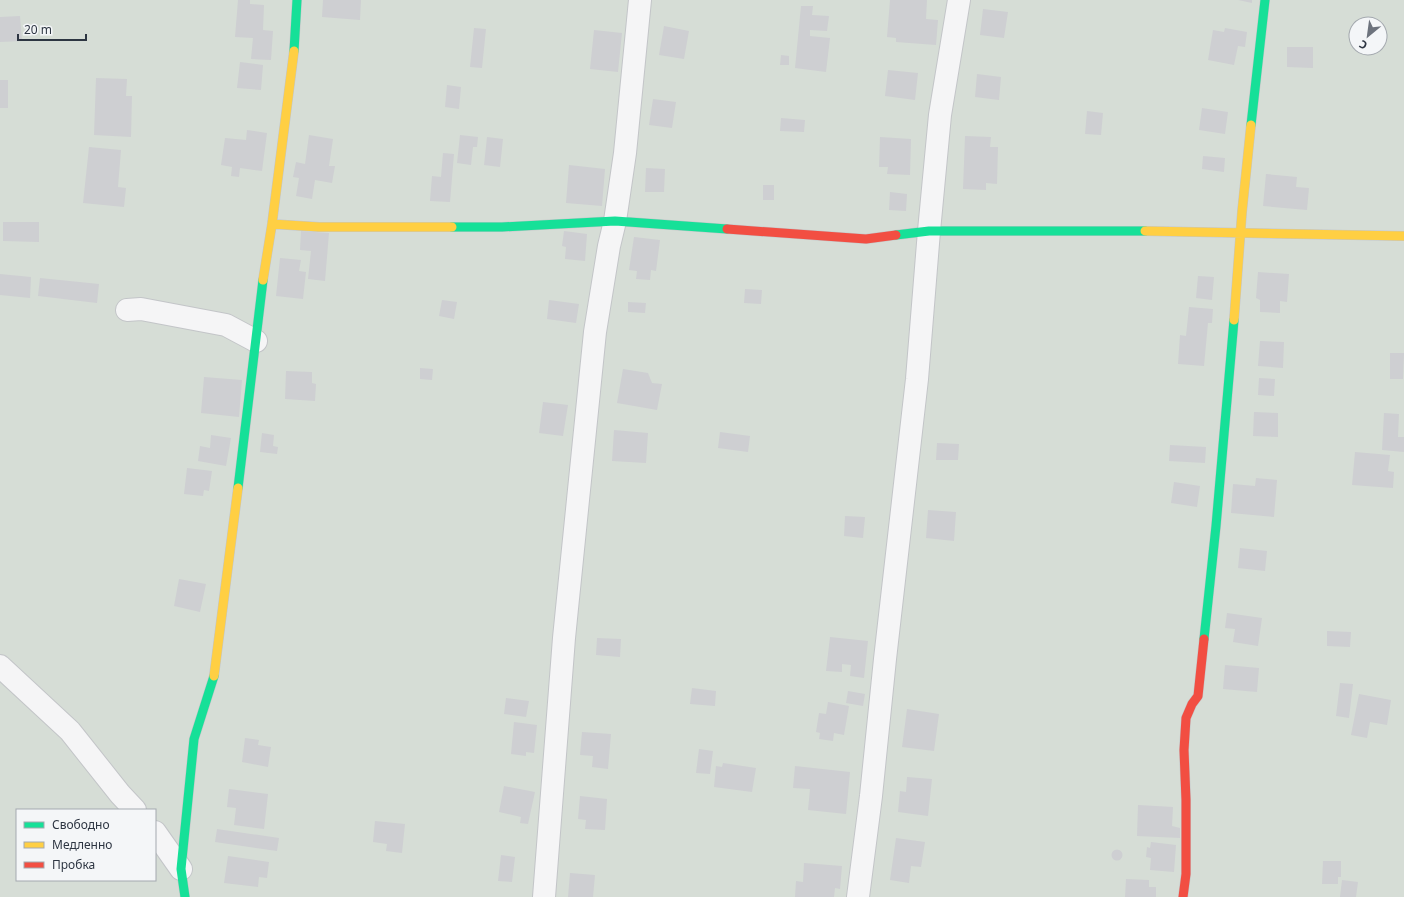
<svg xmlns="http://www.w3.org/2000/svg" width="1404" height="897" font-family="'Noto Sans',sans-serif">
<style>
.green{fill:#d6ddd6;fill-rule:evenodd}
.building{fill:#cecfd2}
.lines{fill:none;stroke-linecap:round;stroke-linejoin:round}
.street-casing{stroke:#c3c5c8;stroke-width:24}
.fast-casing{stroke:#c3c5c8;stroke-width:10}
.slow-casing{stroke:#c3c5c8;stroke-width:10}
.jam-casing{stroke:#c3c5c8;stroke-width:10}
.street{stroke:#f5f5f6;stroke-width:22}
.fast{stroke:#16e098;stroke-width:9}
.slow{stroke:#ffcf43;stroke-width:9}
.jam{stroke:#f24e42;stroke-width:9}
</style>
<rect width="100%" height="100%" fill="#e5e7ea"/>
<path class="green" d="M 0,0 L 1404,0 L 1404,897 L 0,897 ZM 1356,24 L 1380,24 L 1380,48 L 1356,48 ZM 17,810 L 155,810 L 155,880 L 17,880 Z"/>
<path class="building" d="M 238,0 L 250,0 L 250,4 L 264,5 L 263,30 L 273,31 L 271,60 L 251,59 L 253,38 L 235,37 Z
M 323,0 L 361,0 L 360,20 L 322,17 Z
M 890,0 L 927,0 L 926,19 L 938,20 L 936,45 L 896,42 L 896,38 L 887,37 Z
M 1238,0 L 1252,0 L 1252,3 Z
M 801,6 L 813,6 L 812,15 L 829,16 L 827,31 L 810,30 L 810,36 L 830,38 L 826,72 L 795,68 Z
M 983,9 L 1008,12 L 1004,38 L 980,35 Z
M 20,16 L 22,41 L 0,42 L 0,17 Z
M 664,26 L 689,31 L 684,59 L 659,55 Z
M 474,28 L 486,29 L 482,68 L 470,67 Z
M 1225,28 L 1247,32 L 1245,47 L 1238,46 L 1234,65 L 1208,60 L 1213,30 L 1224,32 Z
M 594,30 L 622,33 L 618,72 L 590,69 Z
M 1287,47 L 1313,47 L 1313,68 L 1287,67 Z
M 781,55 L 789,56 L 789,65 L 780,65 Z
M 240,62 L 263,65 L 261,90 L 237,88 Z
M 888,70 L 918,73 L 915,100 L 885,96 Z
M 977,74 L 1001,77 L 999,100 L 975,97 Z
M 96,78 L 127,79 L 126,96 L 132,96 L 131,137 L 94,135 Z
M 0,80 L 8,80 L 8,108 L 0,108 Z
M 447,85 L 461,87 L 459,109 L 445,107 Z
M 653,99 L 676,102 L 672,128 L 649,125 Z
M 1202,108 L 1228,112 L 1225,134 L 1199,130 Z
M 1087,111 L 1103,113 L 1101,135 L 1085,134 Z
M 781,118 L 805,120 L 804,132 L 780,131 Z
M 247,130 L 267,133 L 262,171 L 240,168 L 239,177 L 231,176 L 232,167 L 221,165 L 225,138 L 246,140 Z
M 309,135 L 333,139 L 329,166 L 335,166 L 332,183 L 315,180 L 312,199 L 296,196 L 299,178 L 293,177 L 296,162 L 305,164 Z
M 460,135 L 478,137 L 477,147 L 473,147 L 471,165 L 457,163 Z
M 965,136 L 991,137 L 990,147 L 998,147 L 997,184 L 986,183 L 986,190 L 963,189 Z
M 487,137 L 503,139 L 500,167 L 484,165 Z
M 880,137 L 911,139 L 910,175 L 887,174 L 888,167 L 879,167 Z
M 89,147 L 121,150 L 118,187 L 126,188 L 124,207 L 83,203 Z
M 443,153 L 454,154 L 450,202 L 430,201 L 432,176 L 441,177 Z
M 1203,156 L 1225,158 L 1224,172 L 1202,169 Z
M 569,165 L 605,169 L 602,206 L 566,203 Z
M 646,168 L 665,169 L 664,192 L 645,192 Z
M 1266,174 L 1297,177 L 1296,187 L 1309,188 L 1307,210 L 1263,206 Z
M 763,185 L 774,185 L 774,200 L 763,200 Z
M 890,192 L 907,194 L 906,211 L 889,210 Z
M 3,222 L 39,222 L 39,242 L 3,241 Z
M 301,231 L 329,233 L 325,281 L 308,279 L 311,251 L 300,250 Z
M 564,231 L 587,234 L 585,261 L 565,259 L 566,247 L 562,246 Z
M 634,237 L 660,240 L 656,271 L 651,270 L 650,280 L 636,279 L 637,271 L 629,270 Z
M 280,258 L 301,260 L 299,271 L 306,272 L 303,299 L 276,296 Z
M 1258,272 L 1289,274 L 1287,302 L 1280,301 L 1280,313 L 1260,312 L 1260,300 L 1256,298 Z
M 0,274 L 31,277 L 30,298 L 0,295 Z
M 1198,276 L 1214,277 L 1212,300 L 1196,298 Z
M 40,278 L 99,284 L 97,303 L 38,296 Z
M 745,289 L 762,290 L 761,304 L 744,303 Z
M 442,300 L 457,302 L 454,319 L 439,316 Z
M 549,300 L 579,304 L 576,323 L 547,319 Z
M 628,302 L 646,303 L 645,313 L 628,312 Z
M 1189,307 L 1213,309 L 1212,323 L 1208,323 L 1204,366 L 1178,364 L 1180,335 L 1186,336 Z
M 1260,341 L 1284,342 L 1283,368 L 1258,366 Z
M 1390,353 L 1404,353 L 1403,379 L 1390,379 Z
M 420,368 L 433,369 L 432,380 L 420,379 Z
M 623,369 L 648,373 L 652,383 L 662,384 L 657,410 L 617,403 Z
M 286,371 L 312,372 L 312,383 L 316,384 L 315,401 L 285,399 Z
M 204,377 L 242,380 L 239,417 L 201,413 Z
M 1259,378 L 1275,379 L 1274,396 L 1258,395 Z
M 543,402 L 568,405 L 563,436 L 539,433 Z
M 1254,412 L 1278,413 L 1278,437 L 1253,436 Z
M 1384,413 L 1399,414 L 1398,437 L 1404,437 L 1404,452 L 1382,450 Z
M 614,430 L 648,433 L 646,463 L 612,461 Z
M 720,432 L 750,436 L 748,452 L 718,448 Z
M 262,433 L 274,435 L 273,446 L 278,447 L 277,454 L 260,452 Z
M 211,435 L 231,438 L 226,466 L 198,461 L 200,446 L 210,448 Z
M 937,443 L 959,444 L 958,460 L 936,460 Z
M 1170,445 L 1206,447 L 1205,463 L 1169,461 Z
M 1355,452 L 1390,455 L 1388,471 L 1394,472 L 1393,488 L 1352,485 Z
M 187,468 L 212,471 L 209,491 L 204,490 L 203,496 L 184,494 Z
M 1256,478 L 1277,480 L 1274,517 L 1231,513 L 1233,484 L 1255,486 Z
M 1174,482 L 1200,486 L 1197,507 L 1171,503 Z
M 928,510 L 956,512 L 954,541 L 926,538 Z
M 845,516 L 865,517 L 863,538 L 844,536 Z
M 1240,548 L 1267,551 L 1265,571 L 1238,568 Z
M 179,579 L 206,584 L 200,612 L 174,606 Z
M 1227,613 L 1262,618 L 1258,646 L 1233,642 L 1235,629 L 1225,628 Z
M 1327,631 L 1351,632 L 1350,647 L 1327,646 Z
M 830,637 L 868,641 L 864,678 L 850,676 L 851,665 L 842,664 L 842,672 L 826,671 Z
M 597,638 L 621,639 L 620,657 L 596,655 Z
M 1225,665 L 1259,668 L 1257,692 L 1223,689 Z
M 1340,683 L 1353,684 L 1349,718 L 1336,716 Z
M 692,688 L 716,691 L 715,706 L 690,704 Z
M 848,691 L 865,694 L 863,706 L 846,703 Z
M 1359,694 L 1391,700 L 1387,725 L 1370,722 L 1367,738 L 1351,735 Z
M 506,698 L 529,701 L 526,717 L 504,714 Z
M 828,702 L 849,706 L 844,735 L 834,733 L 833,741 L 819,739 L 820,733 L 816,732 L 819,713 L 826,714 Z
M 907,709 L 939,714 L 934,751 L 902,747 Z
M 514,722 L 537,725 L 534,753 L 526,752 L 526,756 L 511,754 Z
M 582,732 L 611,734 L 608,769 L 592,767 L 593,756 L 580,755 Z
M 245,738 L 259,740 L 258,745 L 271,747 L 268,767 L 242,762 Z
M 699,749 L 713,751 L 710,774 L 696,773 Z
M 723,763 L 756,768 L 752,792 L 714,787 L 716,766 L 722,767 Z
M 795,766 L 850,772 L 846,814 L 808,810 L 810,789 L 793,788 Z
M 907,777 L 932,779 L 928,816 L 898,812 L 900,791 L 906,792 Z
M 504,786 L 535,792 L 528,824 L 520,823 L 521,817 L 499,812 Z
M 229,789 L 268,794 L 264,829 L 234,825 L 236,808 L 227,807 Z
M 580,796 L 607,799 L 605,830 L 585,829 L 586,820 L 578,819 Z
M 1138,805 L 1173,807 L 1172,826 L 1180,828 L 1180,838 L 1137,836 Z
M 375,821 L 405,824 L 402,853 L 386,851 L 387,844 L 373,842 Z
M 217,829 L 279,838 L 277,851 L 215,842 Z
M 896,838 L 925,842 L 921,867 L 911,866 L 909,883 L 890,880 Z
M 1151,842 L 1176,845 L 1174,872 L 1150,870 L 1151,858 L 1146,857 L 1147,847 L 1150,848 Z
M1111.5 855a5.5 5.5 0 1 1 11 0a5.5 5.5 0 1 1-11 0Z
M 501,855 L 515,857 L 512,882 L 498,881 Z
M 228,856 L 269,862 L 267,878 L 259,877 L 258,887 L 224,883 Z
M 1323,861 L 1341,861 L 1341,877 L 1338,877 L 1338,884 L 1322,884 Z
M 804,863 L 842,866 L 840,889 L 835,888 L 834,897 L 795,897 L 796,881 L 803,882 Z
M 570,873 L 595,875 L 593,897 L 568,897 Z
M 1126,879 L 1149,880 L 1149,887 L 1156,887 L 1156,897 L 1125,897 Z
M 1342,880 L 1358,882 L 1356,897 L 1340,897 Z"/>
<g class="lines">
<g class="street-casing">
<path id="street" d="M 127,310 L 141,309 L 226,325 L 256,341
M 0,666 L 70,731 L 120,794 L 135,810
M 155,832 L 181,869
M 544,897 L 564,638 L 595,332 L 609,246 L 615,221 L 625,153 L 640,0
M 858,897 L 871,796 L 885,659 L 917,379 L 929,231 L 940,115 L 959,0"/>
</g>
<g class="fast-casing">
<path id="fast" d="M 294,51 L 297,0
M 1251,125 L 1265,0
M 452,227 L 502,227 L 615,221 L 727,229
M 896,235 L 929,231 L 1145,231
M 238,488 L 263,280
M 1204,639 L 1216,526 L 1234,320
M 185,897 L 181,869 L 194,739 L 214,676"/>
</g>
<g class="slow-casing">
<path id="slow" d="M 272,224 L 319,227 L 452,227
M 1145,231 L 1404,236
M 263,280 L 272,224 L 294,51
M 1234,320 L 1242,212 L 1251,125
M 214,676 L 238,488"/>
</g>
<g class="jam-casing">
<path id="jam" d="M 727,229 L 866,239 L 896,235
M 1183,897 L 1186,874 L 1186,800 L 1184,750 L 1186,718 L 1192,704 L 1198,696 L 1204,639"/>
</g>
<use href="#street" class="street"/>
<use href="#fast" class="fast"/>
<use href="#slow" class="slow"/>
<use href="#jam" class="jam"/>
</g>
<rect x="16" y="809" width="140" height="72" fill="#f4f6f8" stroke="#a4a9af"/>
<rect x="24" y="822" width="20" height="6" fill="#16e098" stroke="#a4a9af"/>
<text x="52" y="829" font-size="12" fill="#2d3542">Свободно</text>
<rect x="24" y="842" width="20" height="6" fill="#ffcf43" stroke="#a4a9af"/>
<text x="52" y="849" font-size="12" fill="#2d3542">Медленно</text>
<rect x="24" y="862" width="20" height="6" fill="#f24e42" stroke="#a4a9af"/>
<text x="52" y="869" font-size="12" fill="#2d3542">Пробка</text>
<g transform="translate(1368 36) rotate(209)"><circle r="19" fill="#f4f6f8" stroke="#a4a9af"/>
<path d="M0-3L7 15L0 10L-7 15Z" fill="#6d737d"/>
<text y="-6" font-size="11" font-weight="bold" text-anchor="middle" fill="#2d3542">С</text>
</g>
<path d="M18 34v6h68v-6" fill="none" stroke="#2d3542" stroke-width="2"/>
<text x="24" y="34" font-size="12" fill="#2d3542" stroke="#f4f6f8" stroke-width="3" paint-order="stroke">20 m</text>
</svg>
